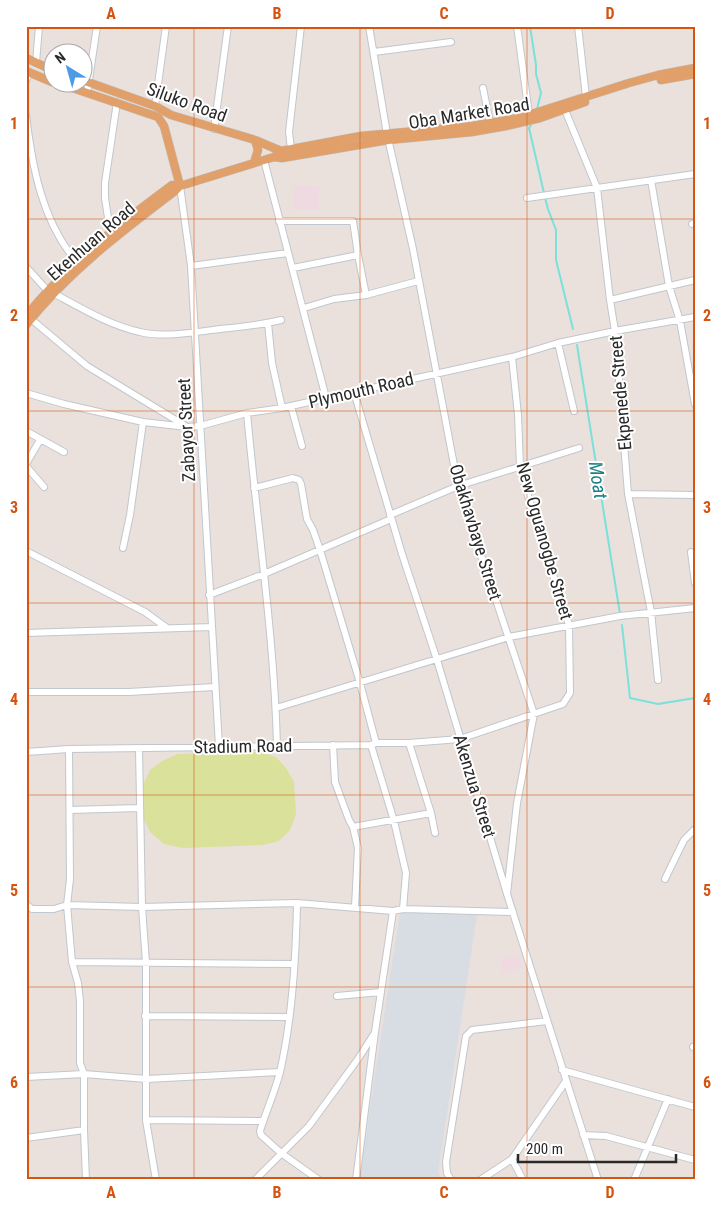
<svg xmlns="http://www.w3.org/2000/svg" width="721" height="1206" font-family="'Roboto Condensed',sans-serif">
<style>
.medical{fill:#f0dae2}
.airport{fill:#d8dde3}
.pitch{fill:#dae19b}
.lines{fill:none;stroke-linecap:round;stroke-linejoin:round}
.stream{stroke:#7ae1db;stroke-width:2}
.minor-casing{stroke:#c1c7ce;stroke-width:8}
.major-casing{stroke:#bfbfbf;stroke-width:9}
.minor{stroke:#fff;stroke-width:6}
.major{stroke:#e19f6a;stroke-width:8}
.grid{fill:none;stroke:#d5540f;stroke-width:1;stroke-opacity:0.55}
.labels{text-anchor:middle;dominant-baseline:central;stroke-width:4;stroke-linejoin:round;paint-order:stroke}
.street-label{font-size:18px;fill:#292929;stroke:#fff}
.water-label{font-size:19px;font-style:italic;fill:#1a8285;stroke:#fff}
.neatline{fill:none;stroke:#d5540f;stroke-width:2}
.grid-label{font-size:16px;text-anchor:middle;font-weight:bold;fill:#d5540f}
</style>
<rect width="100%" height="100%" fill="#eae0dc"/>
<path class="medical" d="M 293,186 L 319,186 L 319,210 L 293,210 Z
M 518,954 L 522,967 L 503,973 L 500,959 Z"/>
<path class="airport" d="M 400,912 L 477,915 L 438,1173 L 443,1180 L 359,1180 Z"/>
<path class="pitch" d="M 260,752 L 276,757 L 286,768 L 294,782 L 296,814 L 290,830 L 279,841 L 263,845 L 183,848 L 164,844 L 150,832 L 143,817 L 142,787 L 150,770 L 162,761 L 178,754 Z"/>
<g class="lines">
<path class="stream" d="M 530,26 L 536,65 L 536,74 L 541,93 L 537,109
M 532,123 L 529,128 L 544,193
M 545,198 L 548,209 L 556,230 L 556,260 L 573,329
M 577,345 L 620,614
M 622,625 L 630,698 L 658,704 L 695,698"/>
<g class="minor-casing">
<path id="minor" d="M 369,26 L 387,134 L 413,249 L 458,486 L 534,714 L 517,803 L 507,894
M 517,26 L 529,114
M 578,26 L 586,97
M 374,52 L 451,42
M 36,63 L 39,26
M 26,81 L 29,72
M 483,88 L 490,123
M 87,93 L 97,26
M 155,106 L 166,26
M 565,110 L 597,188 L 610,300 L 615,331 L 628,494 L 651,612 L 658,680
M 26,115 C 32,166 42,221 76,261
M 214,129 L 228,26
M 291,149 L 289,132 L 301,26
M 264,160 L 326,398
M 651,180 L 669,286 L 680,321 L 695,404
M 180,186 L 191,266 L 219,746
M 527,198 L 695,174
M 279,221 L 353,221 L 358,255 L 366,295
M 692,224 L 695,223
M 110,231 L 105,198 L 105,183 L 117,102
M 191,266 L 288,253
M 26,267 L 47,290
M 293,268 L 358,255
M 53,293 C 81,308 109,325 140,332 C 162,338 197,332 220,329 C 240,327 261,325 281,320
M 610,300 L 695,280
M 304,308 L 334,299 L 366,295 L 418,281
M 31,319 L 87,366 L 184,425
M 268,323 L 272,363 L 282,408
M 558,343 L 574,411
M 354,392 L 402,554 L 437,660 L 507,894 L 598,1180
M 26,393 L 64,404 L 143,422 L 187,427 L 200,426 L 247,413 L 282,408 L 512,357 L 558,343 L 615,331 L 695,317
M 291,406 L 302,446
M 247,413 C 257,524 274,634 277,745
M 26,431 L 64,452
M 26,464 L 40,440
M 26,466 L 44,487
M 254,488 L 293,478 L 299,480 L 301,484 L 307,519 L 313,530 L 320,550 L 360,683 L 376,743
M 628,494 L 695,495
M 390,515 L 458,486 L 579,448
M 123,548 L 130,515 L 143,422
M 26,551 L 145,612 L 167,628
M 691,552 L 695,583
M 209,595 L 264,574 L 391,519
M 26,633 L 212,627
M 26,692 L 129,692 L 214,687
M 276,708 L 509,637 L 620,616 L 695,608
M 409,743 L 431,813 L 435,833
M 333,745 L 335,782 L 349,820 L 353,827 L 358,848 L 355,907
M 371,745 L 394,821 L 406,873 L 403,909
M 69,749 L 70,879 L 67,905 L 72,962 L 78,983 L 80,1001 L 80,1063 L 84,1074 L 84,1130 L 86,1180
M 139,749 L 142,907 L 146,963 L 146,1120 L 156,1180
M 26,752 L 69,749 L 371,745 L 376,743 L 409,743 L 460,739 L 563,704 L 570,693 L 569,625 L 530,503 L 520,467 L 518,415 L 512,357
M 70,810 L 139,808
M 353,827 L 431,813
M 665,879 L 684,840 L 695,829
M 297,903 C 296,956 292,1020 280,1072 C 275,1092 266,1111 260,1131 L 261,1135 L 281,1153 L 319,1180
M 26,904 L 32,909 L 54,909 L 67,905 L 142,907 L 297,903 L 393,911 L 403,909 L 513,912
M 72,962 L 294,964
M 337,996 L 381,992
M 145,1016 L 288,1017
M 693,1047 L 695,1048
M 562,1070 L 695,1107
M 26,1077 L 84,1074 L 147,1079 L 280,1072
M 146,1120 L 263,1121
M 583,1135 L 606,1136 L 695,1160
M 26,1138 L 84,1130
M 512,1159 L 523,1180
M 255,1180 L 309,1126 L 358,1059 L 374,1034
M 356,1180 L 375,1032 L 393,911
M 451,1180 L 447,1173 L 446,1162 L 466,1036 L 472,1030 L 547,1021
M 480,1180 L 512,1159 L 566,1081
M 634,1180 L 668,1099"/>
</g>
<g class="major-casing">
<path id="major" d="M 26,58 L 52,70
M 26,71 L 52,82
M 82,80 L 155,106 L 171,115 L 255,140 L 281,151
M 661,80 L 695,74
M 55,82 L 158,117 L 164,126 L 180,186
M 274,157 L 282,158 L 388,140 L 472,132 L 506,126 L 540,118 L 585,102
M 254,163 L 258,150 L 255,140
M 26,316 C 69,263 118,225 172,185 L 180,186 L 264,160 L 274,157 L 281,151 L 361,136 L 472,126 L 519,118 L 629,83 L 658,75 L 695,68
M 26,325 C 68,272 121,232 175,191 L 180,186"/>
</g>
<use href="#minor" class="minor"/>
<use href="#major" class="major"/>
</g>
<path class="grid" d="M 194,26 L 194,1180M 360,26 L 360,1180M 527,26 L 527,1180M 26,219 L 695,219M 26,411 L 695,411M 26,603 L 695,603M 26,795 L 695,795M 26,987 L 695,987"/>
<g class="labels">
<g class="street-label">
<text transform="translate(187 102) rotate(20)">Siluko Road</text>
<text transform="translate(469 113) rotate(-9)">Oba Market Road</text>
<text transform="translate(91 241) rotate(-41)">Ekenhuan Road</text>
<text transform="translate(361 390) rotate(-13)">Plymouth Road</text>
<text transform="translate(620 393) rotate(-95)">Ekpenede Street</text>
<text transform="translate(186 430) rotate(-93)">Zabayor Street</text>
<text transform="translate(476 532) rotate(73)">Obakhavbaye Street</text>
<text transform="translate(545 541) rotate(74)">New Oguanogbe Street</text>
<text transform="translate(243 746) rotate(-1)">Stadium Road</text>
<text transform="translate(475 786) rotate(73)">Akenzua Street</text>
</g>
<g class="water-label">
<text transform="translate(598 480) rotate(81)">Moat</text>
</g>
</g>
<rect width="721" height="1206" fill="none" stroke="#ffffff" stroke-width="55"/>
<g transform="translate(68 68) rotate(323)"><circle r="24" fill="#ffffff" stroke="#a9a9a9"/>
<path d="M0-4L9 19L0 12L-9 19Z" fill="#4d9be6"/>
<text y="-8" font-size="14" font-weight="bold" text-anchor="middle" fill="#292929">N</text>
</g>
<path d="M518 1154v8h158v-8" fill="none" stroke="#292929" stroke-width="2.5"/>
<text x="526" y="1154" font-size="15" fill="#292929" stroke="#ffffff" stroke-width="4" paint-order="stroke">200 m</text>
<rect x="28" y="28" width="666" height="1150" class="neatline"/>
<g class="grid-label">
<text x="111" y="19">A</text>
<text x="277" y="19">B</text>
<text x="444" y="19">C</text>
<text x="610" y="19">D</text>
<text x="14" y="129">1</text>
<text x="707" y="129">1</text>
<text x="14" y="321">2</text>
<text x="707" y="321">2</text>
<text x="14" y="513">3</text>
<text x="707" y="513">3</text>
<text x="14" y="705">4</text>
<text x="707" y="705">4</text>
<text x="14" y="896">5</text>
<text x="707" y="896">5</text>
<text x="14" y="1088">6</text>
<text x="707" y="1088">6</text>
<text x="111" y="1198">A</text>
<text x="277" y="1198">B</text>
<text x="444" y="1198">C</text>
<text x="610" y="1198">D</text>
</g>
</svg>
